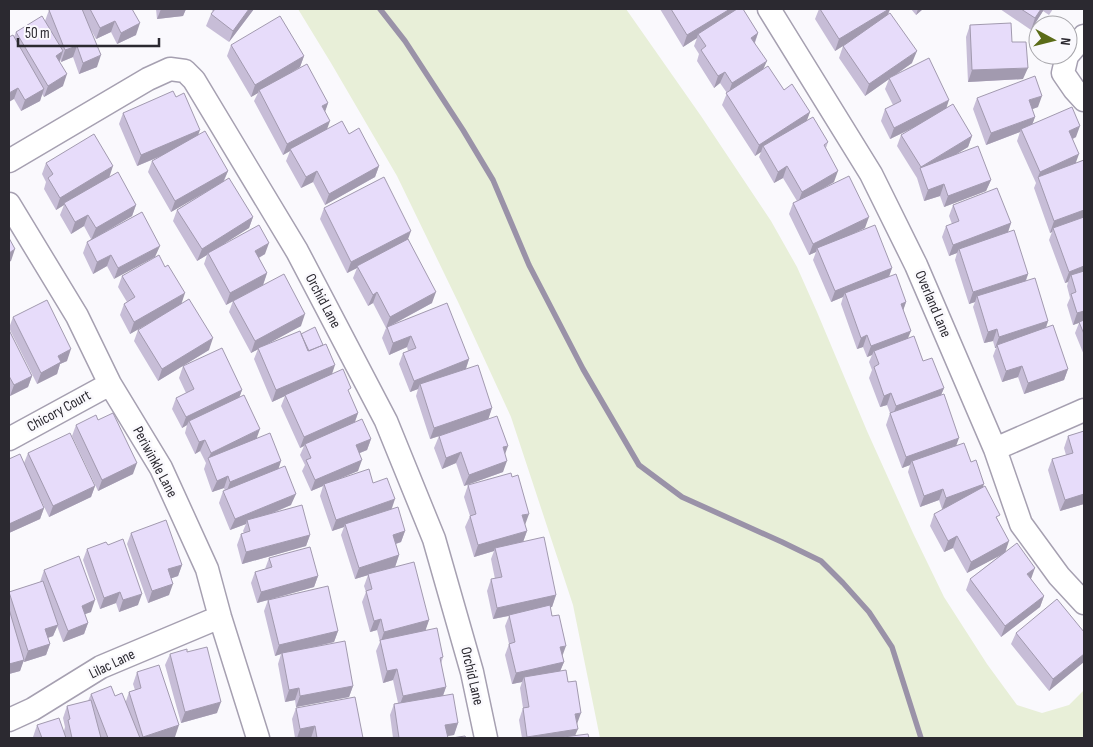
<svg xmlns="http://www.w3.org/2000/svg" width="1093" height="747" font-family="'Sofia Sans Condensed',sans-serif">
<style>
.green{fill:#e8efd8}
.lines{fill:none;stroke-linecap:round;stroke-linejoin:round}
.stream{stroke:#9a92a8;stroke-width:5.5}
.street-casing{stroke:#a6a0b1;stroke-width:25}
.street{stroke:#fff;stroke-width:22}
.wall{fill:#c7bdd7}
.shaded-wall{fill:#a29aaf}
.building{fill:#e7dcfa;stroke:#a29aaf}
.labels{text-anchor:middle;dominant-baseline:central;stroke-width:5;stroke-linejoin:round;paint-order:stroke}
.street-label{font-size:15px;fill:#2b2930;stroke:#faf9fd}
</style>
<rect width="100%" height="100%" fill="#faf9fd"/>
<path class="green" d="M 298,9 L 626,9 L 701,116 L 771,221 L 797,267 L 817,312 L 867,431 L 913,533 L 944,597 L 987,664 L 1017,705 L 1042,713 L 1069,705 L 1084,690 L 1084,738 L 600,738 L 573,605 L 511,417 L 459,304 L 397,176 L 331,63 Z"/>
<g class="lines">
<path class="stream" d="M 380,9 L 405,41 L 463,130 L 493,180 L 529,265 L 583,369 L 639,465 L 682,497 L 782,542 L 821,561 L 843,583 L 869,612 L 892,647 L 921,738"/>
<g class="street-casing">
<path id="street" d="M 769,9 L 871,174 L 916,265 L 995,449 L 1021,524 L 1059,576 L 1084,603
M 1084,36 L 1067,56 L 1063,73 L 1074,89 L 1084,100
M 9,161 L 148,79 L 170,69 L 185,71 L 194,80 L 297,251 L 386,421 L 434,539 L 472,672 L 486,738
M 9,204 L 77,316 L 110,384 L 161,468 L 207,569 L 220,617 L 258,738
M 9,439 L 110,384
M 995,449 L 1084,410
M 9,720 L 33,709 L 101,667 L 220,617"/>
</g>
<use href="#street" class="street"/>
</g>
<path class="wall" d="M 51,9 L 132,9 L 136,35 L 117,44 L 111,32 L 96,39 L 91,30 L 97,67 L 79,74 L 73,57 L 61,62 L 60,59 L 59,61 L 63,86 L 44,97 L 42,94 L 40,101 L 21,111 L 14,99 L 14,37 L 16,32 L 45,21 L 49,10 Z
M 156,9 L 186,9 L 183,16 L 157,19 Z
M 210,9 L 254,9 L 229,42 L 206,26 L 211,14 L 213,11 Z
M 660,9 L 743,9 L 758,33 L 755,43 L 763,69 L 784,90 L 810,112 L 806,121 L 828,142 L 826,148 L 834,182 L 822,189 L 865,228 L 854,233 L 892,268 L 889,277 L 906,302 L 903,310 L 908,338 L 923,361 L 944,388 L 941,395 L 956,445 L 971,462 L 983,488 L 998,520 L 1006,552 L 1031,579 L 1044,596 L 1040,607 L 1001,637 L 966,590 L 970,579 L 1002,554 L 967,573 L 953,548 L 944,552 L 930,526 L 934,514 L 946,508 L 942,509 L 939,500 L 920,507 L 908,472 L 910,465 L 902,468 L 886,425 L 890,413 L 887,405 L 880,407 L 869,378 L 872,370 L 869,362 L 872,355 L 867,357 L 863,347 L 857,349 L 841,304 L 843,297 L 831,302 L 813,260 L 816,252 L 809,255 L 789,214 L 793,203 L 797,201 L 783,178 L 774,183 L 759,157 L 761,152 L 755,156 L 722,105 L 727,93 L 720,83 L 714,88 L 697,61 L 699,54 L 694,46 L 697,38 L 683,47 Z
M 819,9 L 890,9 L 888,15 L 912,63 L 894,76 L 947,107 L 972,136 L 968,147 L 955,154 L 991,180 L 986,191 L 944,207 L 940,196 L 924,201 L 917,178 L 897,146 L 901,135 L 913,128 L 890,139 L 881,121 L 885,109 L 893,105 L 885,89 L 889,79 L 865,96 L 839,58 L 843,46 L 852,40 L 835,51 L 815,19 Z
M 911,9 L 923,9 L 916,15 Z
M 1000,9 L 1053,9 L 1049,15 L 1043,11 L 1031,30 Z
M 970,25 L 1023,79 L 968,82 L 966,37 Z
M 231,45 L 304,56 L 300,67 L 291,73 L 328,103 L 325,111 L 327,129 L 349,134 L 379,166 L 375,177 L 325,205 L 313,182 L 301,188 L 286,161 L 290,151 L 283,155 L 254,101 L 258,93 L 251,97 L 227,56 Z
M 176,97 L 198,135 L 228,171 L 224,181 L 253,217 L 249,228 L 225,243 L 265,254 L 259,258 L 267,273 L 263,285 L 226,305 L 204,264 L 207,255 L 197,261 L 173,221 L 177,210 L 204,193 L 171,212 L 148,172 L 152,161 L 159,157 L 137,166 L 119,124 L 123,113 Z
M 977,98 L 1038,107 L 1032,109 L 1035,117 L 1032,124 L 1076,137 L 1073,139 L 1076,163 L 1084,160 L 1084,355 L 1075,333 L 1079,323 L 1073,325 L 1067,305 L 1070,298 L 1067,286 L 1068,282 L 1065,283 L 1049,240 L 1052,232 L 1050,233 L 1034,188 L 1036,183 L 1017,141 L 1020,132 L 986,145 L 973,109 Z
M 46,163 L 109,177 L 136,205 L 132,216 L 102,234 L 142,212 L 114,279 L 107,266 L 93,274 L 83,253 L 87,242 L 91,239 L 84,226 L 71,234 L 60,215 L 64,205 L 56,210 L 44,189 L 46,182 L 42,174 Z
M 953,205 L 1011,223 L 1008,232 L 1028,274 L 1026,281 L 1048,321 L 1046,328 L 1068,369 L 1064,380 L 1024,394 L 1018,377 L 1002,382 L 993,356 L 996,348 L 995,348 L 993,341 L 984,343 L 973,307 L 975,302 L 969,304 L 955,260 L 957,253 L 949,256 L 942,237 L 946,226 L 952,224 L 949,216 Z
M 324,208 L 408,239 L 432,303 L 392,325 L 469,359 L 466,369 L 492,408 L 488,419 L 505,453 L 503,472 L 464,486 L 456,463 L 442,469 L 434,448 L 439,436 L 452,432 L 430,439 L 416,396 L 418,389 L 410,392 L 399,364 L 403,353 L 408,351 L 407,347 L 389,355 L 382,338 L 386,328 L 373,303 L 368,306 L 353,278 L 357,268 L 347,273 L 320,219 Z
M 122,276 L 181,303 L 209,350 L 158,381 L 134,341 L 138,330 L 153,320 L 130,334 L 120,315 L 124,304 L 127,302 L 118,287 Z
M 233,301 L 301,326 L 265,345 L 301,334 L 332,374 L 349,393 L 358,413 L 355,422 L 371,439 L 367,450 L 360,453 L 358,471 L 339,479 L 373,483 L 405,531 L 401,542 L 396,544 L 399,555 L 395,567 L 384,570 L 429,620 L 425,630 L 443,657 L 441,664 L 446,687 L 443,696 L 458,723 L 454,735 L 447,736 L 448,738 L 393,738 L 390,715 L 394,704 L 398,703 L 393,680 L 383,683 L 376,651 L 380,642 L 377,630 L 370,632 L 362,602 L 366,592 L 364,586 L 368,575 L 355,579 L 341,535 L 344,527 L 332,531 L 320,496 L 323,486 L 311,491 L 302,471 L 305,465 L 300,455 L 304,446 L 300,448 L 281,406 L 285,396 L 272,402 L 254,359 L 258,349 L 251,353 L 229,312 Z
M 13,317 L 67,361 L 60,364 L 57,374 L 37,384 L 9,328 Z
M 9,330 L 32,376 L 28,387 L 10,396 L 9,394 Z
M 183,366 L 242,390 L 239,397 L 257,438 L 281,461 L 278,469 L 291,505 L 271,514 L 310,535 L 306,546 L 242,564 L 237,545 L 241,534 L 244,533 L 243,531 L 246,524 L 230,530 L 219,503 L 223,491 L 225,491 L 224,488 L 212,492 L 204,469 L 206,463 L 200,451 L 195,454 L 185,433 L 187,425 L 182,428 L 172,409 L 176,398 L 186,393 L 179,378 Z
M 98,420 L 133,474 L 98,491 L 72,436 L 76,425 Z
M 1084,431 L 1084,504 L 1060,511 L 1048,470 L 1052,459 L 1066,455 L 1064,448 L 1068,436 Z
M 28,453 L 95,486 L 91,497 L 49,517 L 37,492 L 44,508 L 40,519 L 9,533 L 9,459 L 24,463 Z
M 468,485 L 525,525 L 527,531 L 523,542 L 556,595 L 552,607 L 550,607 L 564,662 L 560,671 L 568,682 L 577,724 L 575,736 L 589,738 L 522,738 L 519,720 L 523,708 L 520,688 L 522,682 L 512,684 L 505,655 L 509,644 L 505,626 L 509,616 L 493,619 L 487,591 L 491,579 L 495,579 L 491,559 L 494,551 L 474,557 L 465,527 L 470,516 L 464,497 Z
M 131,533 L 182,565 L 178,576 L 171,578 L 169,595 L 148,603 L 127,544 Z
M 87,549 L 138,605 L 119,612 L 116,603 L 100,609 L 83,560 Z
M 269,558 L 318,576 L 314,587 L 275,598 L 338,631 L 334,642 L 314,647 L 353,686 L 349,697 L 296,707 L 295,700 L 285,702 L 278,664 L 281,654 L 275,656 L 264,611 L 268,600 L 257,603 L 251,583 L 255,572 L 265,569 Z
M 44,570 L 91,612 L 85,614 L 88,623 L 84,634 L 63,642 L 57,626 L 53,636 L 48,638 L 50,644 L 46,655 L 24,662 L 23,661 L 20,671 L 9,674 L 9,592 L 40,582 Z
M 1084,632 L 1049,691 L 1011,644 L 1016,633 Z
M 170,654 L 217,713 L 181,723 L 165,665 Z
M 137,672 L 175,737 L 170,738 L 34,738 L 33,737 L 37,725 L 64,731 L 65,727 L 63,718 L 67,706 L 88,701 L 91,694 L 115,696 L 126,701 L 129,692 L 135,690 L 133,684 Z
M 296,708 L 363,738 L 295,738 L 292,719 Z"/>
<path class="shaded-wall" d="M 161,9 L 186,9 L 183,16 L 157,19 Z
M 249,9 L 254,9 L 229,42 L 233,31 Z
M 730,9 L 740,9 L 698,34 L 697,38 L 683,47 L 687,35 Z
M 889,9 L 890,9 L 886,19 L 835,51 L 839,39 Z
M 918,9 L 923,9 L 916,15 Z
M 1041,9 L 1044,9 L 1043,11 L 1031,30 L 1035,18 Z
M 115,21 L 111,32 L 96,39 L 100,28 Z
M 140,23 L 136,35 L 117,44 L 121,33 Z
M 758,33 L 754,44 L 751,38 Z
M 77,46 L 73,57 L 61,62 L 65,50 Z
M 63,51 L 59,63 L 56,56 Z
M 917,51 L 912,63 L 865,96 L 869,84 Z
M 101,55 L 97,67 L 79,74 L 83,63 Z
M 304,56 L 300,67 L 259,92 L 259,90 L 258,93 L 251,97 L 255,85 Z
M 767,61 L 762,72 L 728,95 L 732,83 Z
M 1028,68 L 1023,79 L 968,82 L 972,70 Z
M 725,72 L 720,83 L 714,88 L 718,76 Z
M 67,74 L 63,86 L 44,97 L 48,86 Z
M 18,88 L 14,99 L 9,102 L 9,93 Z
M 44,89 L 40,101 L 21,111 L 25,100 Z
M 1042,96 L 1038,107 L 1025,112 L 1029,100 Z
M 949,100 L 945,112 L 890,139 L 894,128 Z
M 328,103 L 324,115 L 322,106 Z
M 810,112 L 806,123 L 763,146 L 761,152 L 755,156 L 759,145 Z
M 1035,117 L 1031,128 L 1021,129 L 1020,132 L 986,145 L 991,133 Z
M 330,121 L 326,132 L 290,149 L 290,151 L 283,155 L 287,144 Z
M 1080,126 L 1076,137 L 1065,142 L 1069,131 Z
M 200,130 L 196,141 L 137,166 L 141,155 Z
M 972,136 L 968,147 L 923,175 L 920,168 Z
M 1079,154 L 1075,165 L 1038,177 L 1040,172 Z
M 113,166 L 109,178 L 64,203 L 64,205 L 56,210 L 60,198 Z
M 379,166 L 375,177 L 325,205 L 329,194 Z
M 787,166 L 783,178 L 774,183 L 778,172 Z
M 228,171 L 223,182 L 171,212 L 175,201 Z
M 317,171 L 313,182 L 301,188 L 306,177 Z
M 838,171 L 834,182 L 798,203 L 802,192 Z
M 991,180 L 986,191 L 944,207 L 948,196 Z
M 944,184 L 940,196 L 924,201 L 928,190 Z
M 136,205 L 132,216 L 91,240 L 96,228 Z
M 1084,210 L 1084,220 L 1053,228 L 1052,232 L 1050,233 L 1054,221 Z
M 88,215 L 84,226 L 71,234 L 75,222 Z
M 253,217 L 249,228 L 208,254 L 208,253 L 207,255 L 197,261 L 202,249 Z
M 869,217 L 865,228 L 818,251 L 817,248 L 816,252 L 809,255 L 813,244 Z
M 1011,223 L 1007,235 L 959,249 L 957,253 L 949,256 L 953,245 Z
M 411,231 L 407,242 L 357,266 L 357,268 L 347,273 L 351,262 Z
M 269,243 L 265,254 L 251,262 L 255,251 Z
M 160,246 L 155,257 L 114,279 L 118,268 Z
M 15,249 L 11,261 L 9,262 L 9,253 Z
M 111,255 L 107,266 L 93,274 L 97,262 Z
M 1084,266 L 1084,276 L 1071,275 L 1068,282 L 1065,283 L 1069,272 Z
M 892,268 L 888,279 L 845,293 L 843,297 L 831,302 L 835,291 Z
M 267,273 L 263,285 L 226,305 L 230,293 Z
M 1028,274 L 1024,285 L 977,296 L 975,302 L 969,304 L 973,292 Z
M 377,292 L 373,303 L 368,306 L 373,295 Z
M 436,292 L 432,303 L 386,328 L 390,317 Z
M 185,293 L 181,305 L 130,334 L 134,322 Z
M 906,302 L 902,314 L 901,304 Z
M 1084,311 L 1084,321 L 1073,325 L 1077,313 Z
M 305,314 L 301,326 L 251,353 L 255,341 Z
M 1048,321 L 1044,333 L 997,345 L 996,348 L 995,348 L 999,337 Z
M 997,329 L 993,341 L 984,343 L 988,332 Z
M 911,331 L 906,343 L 874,351 L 872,355 L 867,357 L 871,346 Z
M 867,335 L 863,347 L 857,349 L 861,338 Z
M 411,336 L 407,347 L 389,355 L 393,343 Z
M 213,338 L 209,350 L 158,381 L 162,369 Z
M 71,349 L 67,361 L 60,364 L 57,374 L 37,384 L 41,373 L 58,356 Z
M 469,359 L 465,371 L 420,384 L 418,389 L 410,392 L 414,381 Z
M 335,365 L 331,377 L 285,395 L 285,396 L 272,402 L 276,390 Z
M 1022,366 L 1018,377 L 1002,382 L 1006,371 Z
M 1068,369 L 1064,380 L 1024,394 L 1028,383 Z
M 32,376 L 28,387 L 10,396 L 14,385 Z
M 944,388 L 939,400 L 892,418 L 896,406 Z
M 242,390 L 238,401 L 189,421 L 187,425 L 182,428 L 186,417 Z
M 891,393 L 887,405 L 880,407 L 884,396 Z
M 492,408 L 488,420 L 430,439 L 434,428 Z
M 358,413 L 354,424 L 305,444 L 304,446 L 300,448 L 304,437 Z
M 260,429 L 256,440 L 208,459 L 211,453 Z
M 959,438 L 955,449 L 912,461 L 910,465 L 902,468 L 906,457 Z
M 371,439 L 367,450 L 352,456 L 356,445 Z
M 205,440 L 200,451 L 195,454 L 199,442 Z
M 508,446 L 504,457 L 503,447 Z
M 461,452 L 456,463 L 442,469 L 446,458 Z
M 362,460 L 358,471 L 324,485 L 324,484 L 323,486 L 311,491 L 315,480 Z
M 281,461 L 277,473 L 226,493 L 230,482 Z
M 507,461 L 503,472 L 464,486 L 469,475 Z
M 137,463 L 133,474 L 98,491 L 102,480 Z
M 228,476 L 224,488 L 212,492 L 217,481 Z
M 984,484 L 980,496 L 942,509 L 946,498 Z
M 95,486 L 91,497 L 49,517 L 53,506 Z
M 943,489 L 939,500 L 920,507 L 924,496 Z
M 296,494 L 291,505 L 248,523 L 247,520 L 246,524 L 230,530 L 235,519 Z
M 1084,494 L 1084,504 L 1060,511 L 1065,500 Z
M 395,499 L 391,511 L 345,524 L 344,527 L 332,531 L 336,520 Z
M 44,508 L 40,519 L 9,533 L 9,524 Z
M 529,514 L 525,525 L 522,515 Z
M 405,531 L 401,542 L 389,546 L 393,535 Z
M 527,531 L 523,542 L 495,548 L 494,551 L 474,557 L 478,545 Z
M 310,535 L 306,546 L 242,564 L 246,552 Z
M 957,536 L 953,548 L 944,552 L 948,541 Z
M 1009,541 L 1005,553 L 967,573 L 971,562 Z
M 399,555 L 395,567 L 355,579 L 359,568 Z
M 182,565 L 178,576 L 164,581 L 168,569 Z
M 1035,568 L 1031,579 L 1027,574 Z
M 318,576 L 314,587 L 257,603 L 261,592 Z
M 173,584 L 169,595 L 148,603 L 152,591 Z
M 120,592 L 116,603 L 100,609 L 104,598 Z
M 142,594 L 138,605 L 119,612 L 123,600 Z
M 556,595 L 552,607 L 493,619 L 497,608 Z
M 1044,596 L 1040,607 L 1001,637 L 1005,626 Z
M 95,600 L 91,612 L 77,617 L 82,606 Z
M 381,619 L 377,630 L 370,632 L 374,621 Z
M 429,620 L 425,632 L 381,641 L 384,632 Z
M 88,623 L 84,634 L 63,642 L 68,631 Z
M 58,625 L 53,636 L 41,640 L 45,629 Z
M 338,631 L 334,642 L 282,654 L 282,653 L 281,654 L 275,656 L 279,645 Z
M 50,644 L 46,655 L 24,662 L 28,651 Z
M 566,646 L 562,657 L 560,647 Z
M 1084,654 L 1084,662 L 1049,691 L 1053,679 Z
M 24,660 L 20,671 L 9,674 L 9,664 Z
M 564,662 L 559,674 L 524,677 L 522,682 L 512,684 L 516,673 Z
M 397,669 L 393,680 L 383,683 L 387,671 Z
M 353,686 L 349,697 L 296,707 L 300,696 Z
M 446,687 L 442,698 L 399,707 L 403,696 Z
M 299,688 L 295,700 L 285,702 L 289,690 Z
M 221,702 L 217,713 L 181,723 L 185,712 Z
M 581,713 L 577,724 L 575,714 Z
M 458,723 L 454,735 L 441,737 L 445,725 Z
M 179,725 L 175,737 L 170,738 L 143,738 L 143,737 Z
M 315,726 L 311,738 L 297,738 L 300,729 Z
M 578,729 L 574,738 L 527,738 L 527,737 Z"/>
<path class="building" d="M 51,9 L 82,9 L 101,55 L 83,63 L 77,46 L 65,50 L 49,10 Z
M 90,9 L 132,9 L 140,23 L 121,33 L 115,21 L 100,28 Z
M 215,9 L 249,9 L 233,31 L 211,14 Z
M 671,9 L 730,9 L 687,35 Z
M 737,9 L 743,9 L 758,33 L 751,38 L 767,61 L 732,83 L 725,72 L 718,76 L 701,50 L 706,46 L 698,34 Z
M 820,9 L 889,9 L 839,39 Z
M 1021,9 L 1041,9 L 1035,18 Z
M 890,13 L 917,51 L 869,84 L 843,46 Z
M 42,16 L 63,51 L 56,56 L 67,74 L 48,86 L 16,32 Z
M 280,16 L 304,56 L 255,85 L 231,45 Z
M 1011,23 L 1012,42 L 1026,42 L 1028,68 L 972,70 L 970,25 Z
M 13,35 L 44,89 L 25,100 L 18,88 L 9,93 L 9,37 Z
M 929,58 L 949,100 L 894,128 L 885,109 L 901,101 L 889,78 Z
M 307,64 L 328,103 L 322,106 L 330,121 L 287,144 L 259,90 Z
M 768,66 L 784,90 L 792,84 L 810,112 L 759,145 L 726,93 Z
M 1035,76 L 1042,96 L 1029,100 L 1035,117 L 991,133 L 977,98 Z
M 173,91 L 176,97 L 184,93 L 200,130 L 141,155 L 123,113 Z
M 953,104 L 972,136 L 921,167 L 901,135 Z
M 1072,107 L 1080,126 L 1069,131 L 1079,154 L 1040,172 L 1021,129 Z
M 813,117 L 828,142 L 824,145 L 838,171 L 802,192 L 787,166 L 778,172 L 763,146 Z
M 342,121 L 349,134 L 359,128 L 379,166 L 329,194 L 317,171 L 306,177 L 290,149 Z
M 205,131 L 228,171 L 175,201 L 152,161 Z
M 94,134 L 113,166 L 60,198 L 48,178 L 53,174 L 46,163 Z
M 978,146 L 991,180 L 948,196 L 944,184 L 928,190 L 920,168 Z
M 1084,160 L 1084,210 L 1054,221 L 1038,177 Z
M 118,172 L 136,205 L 96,228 L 88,215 L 75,222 L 64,203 Z
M 849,176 L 869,217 L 813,244 L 793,203 Z
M 384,177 L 411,231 L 351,262 L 324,208 Z
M 229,178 L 253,217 L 202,249 L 177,210 Z
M 997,188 L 1011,223 L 953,245 L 946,226 L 959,221 L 953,205 Z
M 142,212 L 160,246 L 118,268 L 111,255 L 97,262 L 87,242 Z
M 1084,217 L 1084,266 L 1069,272 L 1053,228 Z
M 259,225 L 269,243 L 255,251 L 267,273 L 230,293 L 208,253 Z
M 875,225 L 892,268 L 835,291 L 817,248 Z
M 1014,230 L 1028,274 L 973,292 L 959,249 Z
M 9,238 L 15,249 L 9,253 Z
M 408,239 L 436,292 L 390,317 L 377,292 L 373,295 L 357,266 Z
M 159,255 L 165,267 L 168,265 L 185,293 L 134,322 L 124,304 L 135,297 L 122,276 Z
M 1084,271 L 1084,311 L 1077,313 L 1071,294 L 1076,292 L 1071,275 Z
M 284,274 L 305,314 L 255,341 L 233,301 Z
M 896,274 L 906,302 L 901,304 L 911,331 L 871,346 L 867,335 L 861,338 L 845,293 Z
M 1035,278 L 1048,321 L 999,337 L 997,329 L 988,332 L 977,296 Z
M 189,299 L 213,338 L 162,369 L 138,330 Z
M 47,300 L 71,349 L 58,356 L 61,362 L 41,373 L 13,317 Z
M 447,303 L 469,359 L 414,381 L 403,353 L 416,348 L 411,336 L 393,343 L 387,327 Z
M 1084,320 L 1084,334 L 1079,322 Z
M 1053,325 L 1068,369 L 1028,383 L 1022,366 L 1006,371 L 997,345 Z
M 315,327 L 323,345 L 309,351 L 301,334 Z
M 9,330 L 32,376 L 14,385 L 9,376 Z
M 300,331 L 308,351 L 326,344 L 335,365 L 276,390 L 258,348 Z
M 914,336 L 923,361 L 932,358 L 944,388 L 896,406 L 891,393 L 884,396 L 874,367 L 879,364 L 874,351 Z
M 222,348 L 242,390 L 186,417 L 176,398 L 194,389 L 183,366 Z
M 478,365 L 492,408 L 434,428 L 420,384 Z
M 343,369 L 351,388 L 348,390 L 358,413 L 304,437 L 285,395 Z
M 944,394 L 959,438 L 906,457 L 890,413 Z
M 244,395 L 260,429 L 211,453 L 205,440 L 199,442 L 189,421 Z
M 113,413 L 137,463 L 102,480 L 76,425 L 96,415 L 98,420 Z
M 497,416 L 508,446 L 503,447 L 507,461 L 469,475 L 461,452 L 446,458 L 439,436 Z
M 362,419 L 371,439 L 356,445 L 362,460 L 315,480 L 306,460 L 311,458 L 305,444 Z
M 1084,431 L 1084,494 L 1065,500 L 1052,459 L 1073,453 L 1068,436 Z
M 70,433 L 95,486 L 53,506 L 28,453 Z
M 270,433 L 281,461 L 230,482 L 228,476 L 217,481 L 208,458 Z
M 964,443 L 971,462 L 976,460 L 984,484 L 946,498 L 943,489 L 924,496 L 912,461 Z
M 20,454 L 44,508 L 9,524 L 9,459 Z
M 285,466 L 296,494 L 235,519 L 223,491 Z
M 369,469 L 373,483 L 387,478 L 395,499 L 336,520 L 324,484 Z
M 511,473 L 512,477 L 518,475 L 529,514 L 522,515 L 527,531 L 478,545 L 470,516 L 476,514 L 468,485 Z
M 985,486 L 1000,515 L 996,517 L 1009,541 L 971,562 L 957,536 L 948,541 L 934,514 Z
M 302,505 L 310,535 L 246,552 L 241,534 L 250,531 L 247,520 Z
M 398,507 L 405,531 L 393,535 L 399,555 L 359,568 L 345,524 Z
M 166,520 L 182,565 L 168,569 L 173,584 L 152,591 L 131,533 Z
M 544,537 L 556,595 L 497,608 L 491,579 L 502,577 L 495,548 Z
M 123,539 L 142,594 L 123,600 L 120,592 L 104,598 L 87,549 L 106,542 L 108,545 Z
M 1017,543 L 1035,568 L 1027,574 L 1044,596 L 1005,626 L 970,579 Z
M 310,547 L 318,576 L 261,592 L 255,572 L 272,567 L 269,558 Z
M 79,556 L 95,600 L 82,606 L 88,623 L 68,631 L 44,570 Z
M 414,562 L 429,620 L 384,632 L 381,619 L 374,621 L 366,591 L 372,589 L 368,574 Z
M 43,581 L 58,625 L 45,629 L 50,644 L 28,651 L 9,592 Z
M 328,586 L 338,631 L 279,645 L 268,600 Z
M 1057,599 L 1084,632 L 1084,654 L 1053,679 L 1016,633 Z
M 550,605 L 552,616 L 559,615 L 566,646 L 560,647 L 564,662 L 516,673 L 509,644 L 515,642 L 509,615 Z
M 9,609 L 24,660 L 9,664 Z
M 437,628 L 443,657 L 440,658 L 446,687 L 403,696 L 397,669 L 387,671 L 380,640 Z
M 345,641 L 353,686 L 300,696 L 299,688 L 289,690 L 282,653 Z
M 207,647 L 221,702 L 185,712 L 170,654 L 187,649 L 187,652 Z
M 159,665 L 179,725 L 143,737 L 129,692 L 141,688 L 137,672 Z
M 566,670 L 568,682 L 576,681 L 581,713 L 575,714 L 578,729 L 527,737 L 523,708 L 529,707 L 524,677 Z
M 111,686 L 115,696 L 122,693 L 140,738 L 108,738 L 91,694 Z
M 453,694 L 458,723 L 445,725 L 448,738 L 399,738 L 394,704 Z
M 355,697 L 363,738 L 317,738 L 315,726 L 300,729 L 296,708 Z
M 91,700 L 101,738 L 72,738 L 68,720 L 70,719 L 67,706 Z
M 59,718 L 66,738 L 42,738 L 37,725 Z
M 588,734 L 589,738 L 555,738 Z
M 465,736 L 466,738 L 452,738 Z"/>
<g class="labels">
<g class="street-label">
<text transform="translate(323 301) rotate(62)">Orchid Lane</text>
<text transform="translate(933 304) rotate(67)">Overland Lane</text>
<text transform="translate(59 411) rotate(-29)">Chicory Court</text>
<text transform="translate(155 462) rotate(62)">Periwinkle Lane</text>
<text transform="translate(112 664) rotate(-26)">Lilac Lane</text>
<text transform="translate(472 676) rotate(77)">Orchid Lane</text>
</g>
</g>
<rect width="1093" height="747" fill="none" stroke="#2b2930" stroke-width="20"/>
<g transform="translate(1053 40) rotate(97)"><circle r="24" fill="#faf9fd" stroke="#a7a6ab"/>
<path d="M0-4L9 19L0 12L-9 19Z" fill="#5b6c18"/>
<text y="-8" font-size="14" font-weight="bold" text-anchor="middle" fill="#2b2930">N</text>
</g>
<path d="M18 38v8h141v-8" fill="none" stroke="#2b2930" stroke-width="2.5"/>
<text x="25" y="38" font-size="15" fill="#2b2930" stroke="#faf9fd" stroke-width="4" paint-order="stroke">50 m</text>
</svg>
